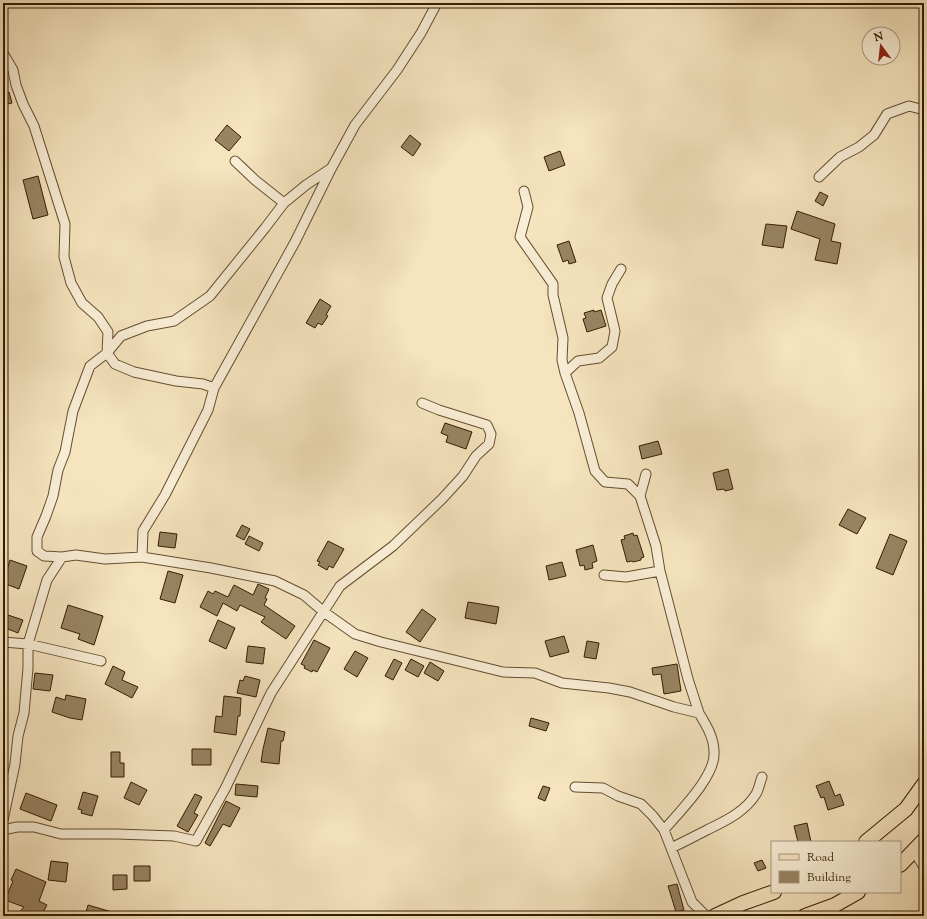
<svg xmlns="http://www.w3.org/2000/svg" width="927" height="919" font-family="'Sorts Mill Goudy',serif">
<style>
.building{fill:#988463;stroke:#341c00}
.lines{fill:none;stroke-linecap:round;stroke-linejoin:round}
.street-casing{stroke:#644e30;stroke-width:11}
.primary-casing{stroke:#341c00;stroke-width:16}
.street{stroke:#f8edd5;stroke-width:9}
.primary{stroke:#f5e4be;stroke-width:14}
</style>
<rect width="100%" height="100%" fill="#f5e4be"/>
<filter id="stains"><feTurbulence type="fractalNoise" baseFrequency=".005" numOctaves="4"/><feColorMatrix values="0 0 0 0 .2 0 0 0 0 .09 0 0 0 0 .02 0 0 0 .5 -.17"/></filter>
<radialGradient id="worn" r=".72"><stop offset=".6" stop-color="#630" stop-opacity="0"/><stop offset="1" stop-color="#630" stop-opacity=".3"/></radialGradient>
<path class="building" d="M 9,92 L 12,103 L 3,105 L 3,94 Z
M 227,125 L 241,137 L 229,151 L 215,140 Z
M 410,135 L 421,144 L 413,156 L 401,147 Z
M 560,151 L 565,165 L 549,171 L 544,157 Z
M 38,176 L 48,215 L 33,219 L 23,180 Z
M 820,192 L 828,196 L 823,206 L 815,201 Z
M 797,211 L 835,224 L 831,241 L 841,243 L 837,264 L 815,260 L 820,239 L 791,229 Z
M 766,224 L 787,226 L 783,248 L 762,245 Z
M 569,241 L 576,262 L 569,264 L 568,260 L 563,262 L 557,245 Z
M 320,299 L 331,306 L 326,315 L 328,316 L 322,325 L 318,323 L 315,328 L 306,323 Z
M 594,310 L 594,312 L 601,310 L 606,326 L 587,332 L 583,319 L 586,318 L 584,313 Z
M 445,423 L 472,432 L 466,449 L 446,442 L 448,436 L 441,433 Z
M 658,441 L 662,454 L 642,459 L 639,446 Z
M 728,469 L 733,489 L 725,491 L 724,489 L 717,490 L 713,473 Z
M 848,509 L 866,518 L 857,534 L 839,525 Z
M 242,525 L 250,529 L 244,540 L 236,536 Z
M 160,532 L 177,534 L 175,548 L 158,546 Z
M 633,533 L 634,536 L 637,535 L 644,557 L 641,558 L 641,560 L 633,562 L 632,561 L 627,562 L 621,540 L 625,539 L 624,536 Z
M 890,534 L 907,541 L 893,575 L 876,568 Z
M 249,536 L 263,543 L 259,551 L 245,544 Z
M 328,541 L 344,549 L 333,568 L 329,566 L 327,570 L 318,565 L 320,562 L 317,561 Z
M 593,545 L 597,561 L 592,563 L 593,568 L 585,570 L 584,565 L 580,566 L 576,550 Z
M 10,560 L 27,566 L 19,589 L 3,583 Z
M 562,562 L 566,576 L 549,580 L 546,566 Z
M 168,571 L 183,575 L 175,603 L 160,599 Z
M 258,584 L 269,589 L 265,598 L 267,599 L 264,605 L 295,626 L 286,639 L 261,622 L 265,617 L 240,605 L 237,611 L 223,603 L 217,616 L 200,607 L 208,591 L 213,594 L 215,591 L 228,597 L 234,585 L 253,595 Z
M 468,602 L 499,607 L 496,624 L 465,618 Z
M 68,605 L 103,616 L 94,645 L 78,639 L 80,634 L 61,628 Z
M 422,609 L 436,619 L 420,642 L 406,632 Z
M 5,614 L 23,620 L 18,633 L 3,627 L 3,620 Z
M 218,620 L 235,628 L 226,649 L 209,641 Z
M 564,636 L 569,652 L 550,657 L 545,641 Z
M 314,640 L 330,648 L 317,672 L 313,670 L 312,672 L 304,668 L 305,666 L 301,664 Z
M 587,641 L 599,643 L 596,659 L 584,657 Z
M 248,646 L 265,648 L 263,664 L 246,662 Z
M 355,651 L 368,658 L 357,677 L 344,669 Z
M 394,659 L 402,663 L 393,680 L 385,676 Z
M 411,659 L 424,666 L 418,677 L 405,670 Z
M 430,662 L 444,671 L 438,681 L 424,673 Z
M 677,664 L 681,691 L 664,694 L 661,674 L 653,675 L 652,668 Z
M 113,666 L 125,672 L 122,680 L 138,687 L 132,698 L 105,684 Z
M 35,673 L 53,675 L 50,691 L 33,689 Z
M 245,676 L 260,680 L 256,697 L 237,693 L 240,680 L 243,681 Z
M 66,695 L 86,699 L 82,720 L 70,718 L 52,712 L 56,697 L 65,700 Z
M 224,696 L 241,698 L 240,716 L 238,716 L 236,735 L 214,732 L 216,716 L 222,717 Z
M 531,718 L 549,723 L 546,731 L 529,726 Z
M 268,728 L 285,732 L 283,741 L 281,741 L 279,764 L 261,762 L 263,749 Z
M 192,749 L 211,749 L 211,765 L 192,765 Z
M 111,752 L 120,752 L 120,763 L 124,763 L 124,777 L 111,777 Z
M 829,781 L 835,796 L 840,794 L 844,805 L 828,810 L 824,797 L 821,798 L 816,786 Z
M 131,782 L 147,790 L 139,805 L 124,798 Z
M 236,784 L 258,786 L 257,797 L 235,795 Z
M 543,786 L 550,788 L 545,801 L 538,798 Z
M 83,792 L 98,796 L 92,816 L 81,813 L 82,810 L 78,809 Z
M 26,793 L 57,805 L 51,821 L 20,809 Z
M 195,794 L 202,797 L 194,813 L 198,815 L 188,832 L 177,826 Z
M 226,801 L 240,808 L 230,827 L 223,824 L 210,846 L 205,843 Z
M 807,823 L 811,842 L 798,842 L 794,826 Z
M 762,860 L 766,868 L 758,871 L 754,863 Z
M 51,861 L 68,863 L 66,882 L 48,880 Z
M 134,866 L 150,866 L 150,881 L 134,881 Z
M 16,869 L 46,882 L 39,901 L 47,905 L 41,916 L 16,916 L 24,907 L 5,900 L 13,881 L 11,880 Z
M 113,875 L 127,875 L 127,889 L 113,890 Z
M 677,884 L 684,910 L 676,912 L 668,886 Z
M 88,905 L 119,914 L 118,916 L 85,916 Z"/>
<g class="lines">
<g class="street-casing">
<path id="street" d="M 3,53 L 13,70 L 16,85 L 23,104 L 34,126 L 65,224 L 64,257 L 71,283 L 82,303 L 98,317 L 108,332 L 107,353 L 115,364 L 134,372 L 176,381 L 203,384 L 214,388
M 235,161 L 255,180 L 284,203
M 819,177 L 840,157 L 859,147 L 874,135 L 887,114 L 909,106 L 924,110
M 524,191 L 528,207 L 520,237 L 553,284 L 553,295 L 563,338 L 562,360 L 565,373 L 579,413 L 595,471 L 605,482 L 628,484 L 640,496 L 656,546 L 660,571
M 565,373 L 578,361 L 599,358 L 612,347 L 615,331 L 607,298 L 612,284 L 621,269
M 640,496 L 646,474
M 62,557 L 44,556 L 37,551 L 37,537 L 46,516 L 53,496 L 58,470 L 65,452 L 73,411 L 90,366 L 107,353 L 121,336 L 147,326 L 174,321 L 210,296 L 265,228 L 284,203 L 306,185 L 330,169
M 142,557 L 143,531 L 165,495 L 208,410 L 214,388 L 295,242 L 331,169 L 355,125 L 397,70 L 421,33 L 437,3
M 604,575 L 626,577 L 660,571 L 688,679 L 699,713
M 3,642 L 28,644 L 101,661
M 575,787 L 603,788 L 618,796 L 641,804 L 653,816 L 664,830 L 692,902 L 706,916
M 3,820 L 15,764 L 18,736 L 24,713 L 28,668 L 28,644 L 47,580 L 62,557 L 76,555 L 105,559 L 142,557 L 211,568 L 275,581 L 304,595 L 324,612 L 355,634 L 381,642 L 503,672 L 535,673 L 562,683 L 609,688 L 630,692 L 674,707 L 699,713 C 706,725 714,737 714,752 C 716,776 679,812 664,830
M 3,830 L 17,827 L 34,827 L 61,834 L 117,834 L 174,836 L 196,841 L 225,789 L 271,693 L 340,586 L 393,546 L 442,499 L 463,476 L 476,456 L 489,444 L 491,434 L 487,425 L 439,410 L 422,403
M 671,848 C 684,842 695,836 707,830 C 725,821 745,812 756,794 C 759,789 760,782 762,777
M 914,851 L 924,867"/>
</g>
<g class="primary-casing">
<path id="primary" d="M 866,842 L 906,809 L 924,784
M 900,865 L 924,840
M 715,916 L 743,903 L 774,892
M 805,916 L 835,905 L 858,892"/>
</g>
<use href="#street" class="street"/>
<use href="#primary" class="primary"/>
</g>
<rect width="927" height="919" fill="none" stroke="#f5e4be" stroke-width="16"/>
<rect x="4" y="4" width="919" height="911" fill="none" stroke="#341c00" stroke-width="2"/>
<rect x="8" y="8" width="911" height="903" fill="none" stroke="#341c00"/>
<rect x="771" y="841" width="130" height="52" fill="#f8edd5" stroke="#aa9980"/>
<rect x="779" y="854" width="20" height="6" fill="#f5e4be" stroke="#aa9980"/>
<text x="807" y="861" font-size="12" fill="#341c00">Road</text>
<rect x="779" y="871" width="20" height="12" fill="#988463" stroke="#aa9980"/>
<text x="807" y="881" font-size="12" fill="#341c00">Building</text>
<g transform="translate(881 46) rotate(345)"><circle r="19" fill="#f8edd5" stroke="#aa9980"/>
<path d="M0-3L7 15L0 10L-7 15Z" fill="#8f2418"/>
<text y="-6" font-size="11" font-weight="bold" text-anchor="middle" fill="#341c00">N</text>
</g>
<rect width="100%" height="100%" filter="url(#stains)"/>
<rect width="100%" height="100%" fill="url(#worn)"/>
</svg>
